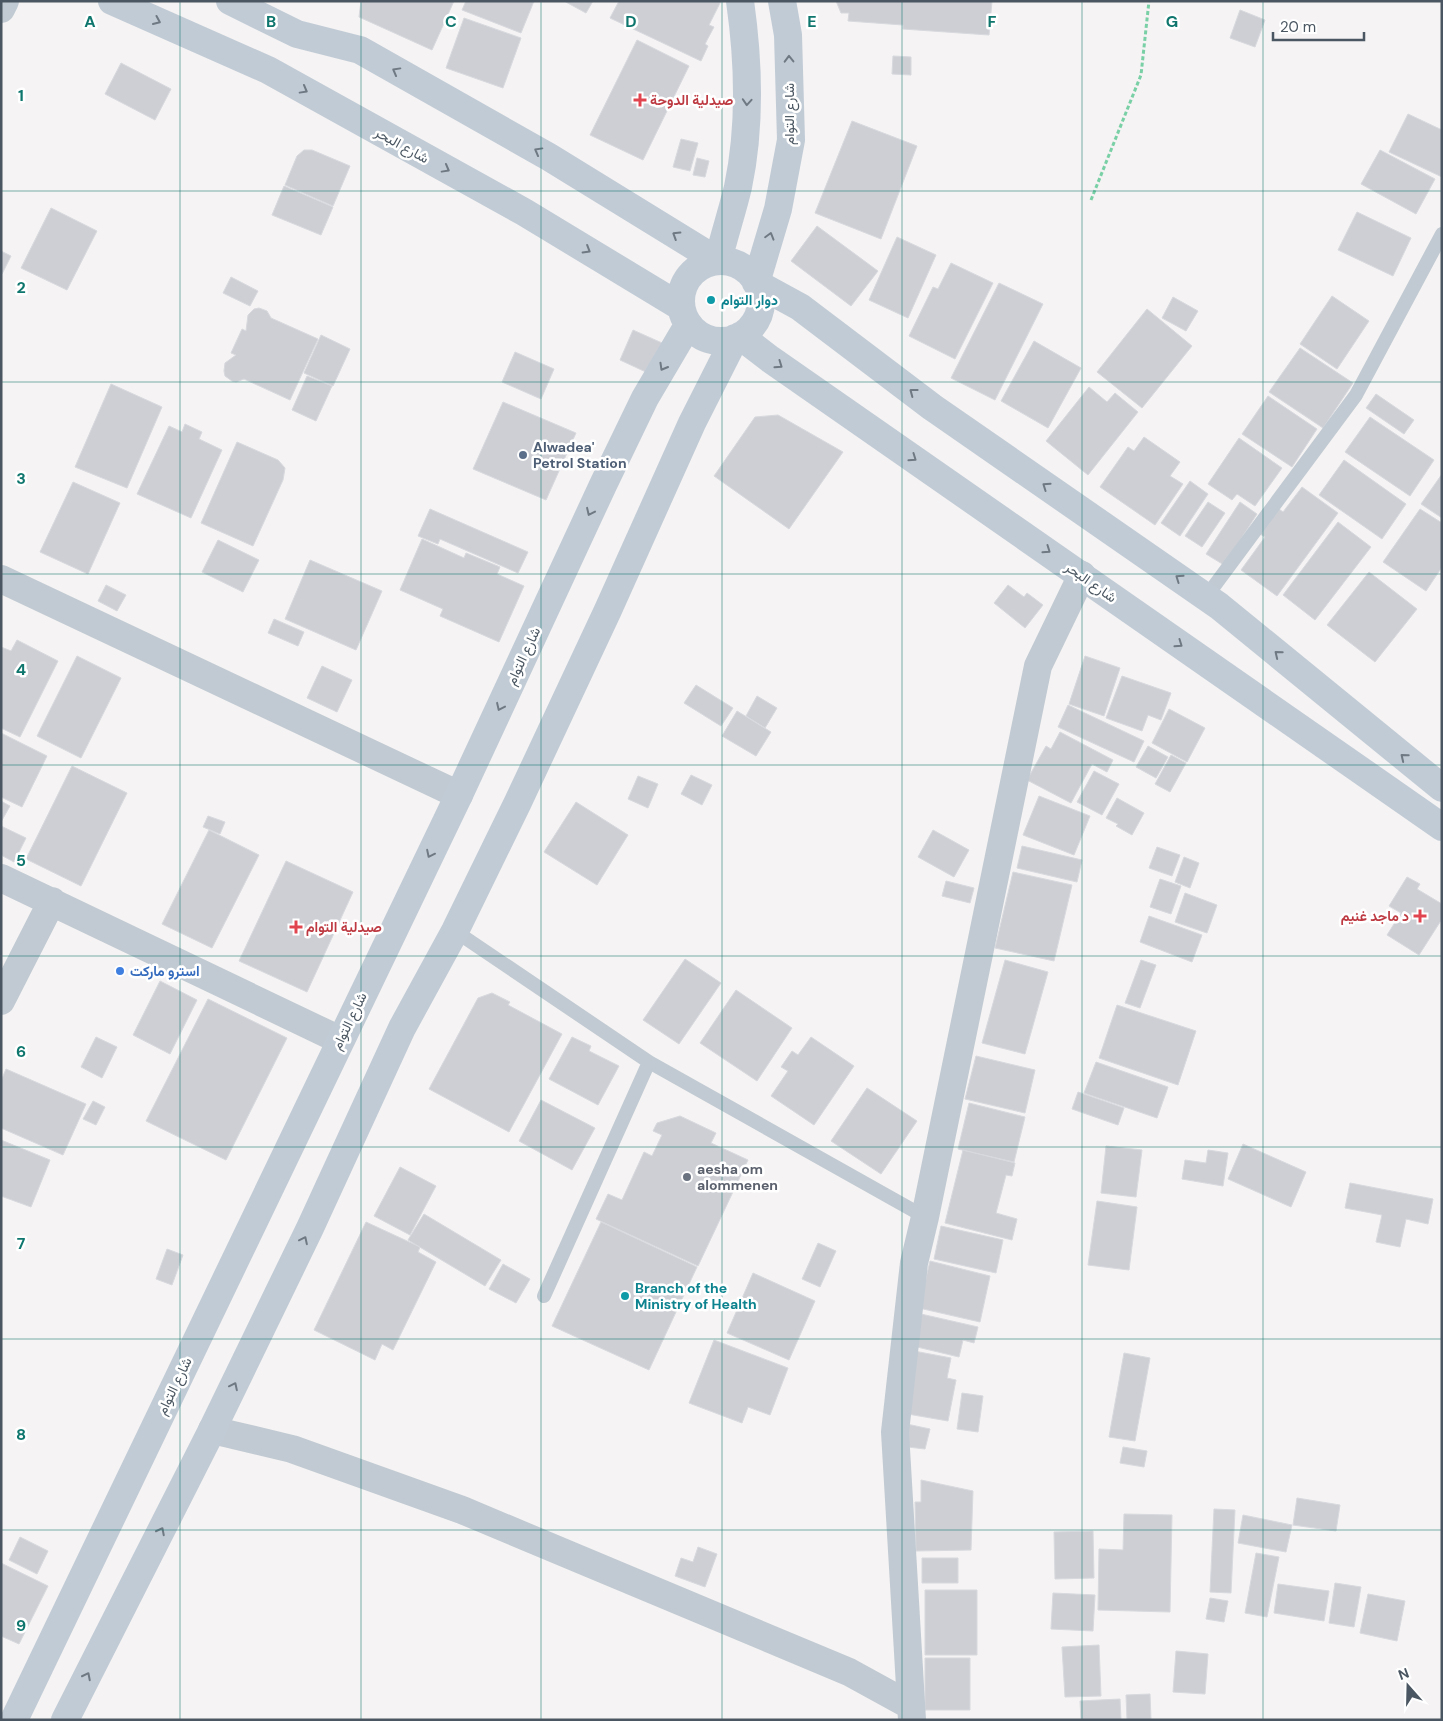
<svg xmlns="http://www.w3.org/2000/svg" width="1443" height="1721" font-family="'DM Sans',Vazirmatn,sans-serif">
<style>
.building{fill:#cdcfd5;stroke:#d7d9de}
.lines{fill:none;stroke-linecap:round;stroke-linejoin:round}
.path{stroke:#7ad0a6;stroke-width:3;stroke-dasharray:4 2.5;stroke-linecap:butt}
.lane{stroke:#c1cad2;stroke-width:14}
.street{stroke:#c1cad2;stroke-width:28}
.secondary{stroke:#c1cbd6;stroke-width:28}
.oneway{stroke:#6e7984}
.grid{fill:none;stroke:#0f766e;stroke-width:1;stroke-opacity:0.55}
.health-dot{fill:#e0444e;stroke:#fff;stroke-width:2}
.culture-dot{fill:#0f9aa8;stroke:#fff;stroke-width:2}
.service-dot{fill:#5c6f8a;stroke:#fff;stroke-width:2}
.shop-dot{fill:#3f7fe0;stroke:#fff;stroke-width:2}
.worship-dot{fill:#6b7280;stroke:#fff;stroke-width:2}
.labels{text-anchor:middle;dominant-baseline:central;stroke-width:5;stroke-linejoin:round;paint-order:stroke}
.health-label{font-size:14px;font-weight:bold;fill:#be3a42;stroke:#fff;text-anchor:start}
.street-label{font-size:14px;fill:#4a5661;stroke:#fff}
.culture-label{font-size:14px;font-weight:bold;fill:#0d838f;stroke:#fff;text-anchor:start}
.service-label{font-size:14px;font-weight:bold;fill:#4e5e75;stroke:#fff;text-anchor:start}
.shop-label{font-size:14px;font-weight:bold;fill:#366cbe;stroke:#fff;text-anchor:start}
.worship-label{font-size:14px;font-weight:bold;fill:#5b616d;stroke:#fff;text-anchor:start}
.grid-label{font-size:16px;text-anchor:middle;font-weight:bold;fill:#0f766e;stroke:#fff;stroke-width:5;stroke-linejoin:round;paint-order:stroke}
</style>
<rect width="100%" height="100%" fill="#f5f3f3"/>
<path class="building" d="M 361,1 L 454,1 L 432,50 L 359,17 Z
M 466,1 L 534,1 L 521,33 L 462,10 Z
M 564,1 L 593,1 L 586,13 Z
M 619,1 L 721,1 L 709,25 L 714,27 L 705,44 L 708,46 L 701,61 L 610,18 Z
M 836,1 L 992,1 L 989,35 L 903,29 L 903,25 L 848,21 L 849,13 L 841,13 Z
M 1240,10 L 1265,20 L 1255,47 L 1230,38 Z
M 464,18 L 521,38 L 503,88 L 446,68 Z
M 637,40 L 689,66 L 643,160 L 590,135 Z
M 893,56 L 911,57 L 911,75 L 892,74 Z
M 121,63 L 171,89 L 155,120 L 105,94 Z
M 1408,114 L 1442,130 L 1442,177 L 1389,152 Z
M 852,121 L 917,146 L 881,239 L 815,213 Z
M 681,139 L 698,143 L 690,171 L 673,167 Z
M 304,150 L 312,150 L 350,166 L 333,206 L 285,185 L 297,156 Z
M 1380,150 L 1435,179 L 1416,214 L 1361,184 Z
M 697,158 L 709,161 L 705,177 L 693,175 Z
M 284,186 L 333,207 L 321,235 L 272,215 Z
M 51,208 L 97,231 L 67,290 L 21,268 Z
M 1357,212 L 1411,238 L 1393,276 L 1338,250 Z
M 817,226 L 878,271 L 851,306 L 791,261 Z
M 897,237 L 936,255 L 908,318 L 869,300 Z
M 1,251 L 11,256 L 2,274 L 1,274 Z
M 951,263 L 993,283 L 955,359 L 909,336 L 933,287 L 938,289 Z
M 231,277 L 258,291 L 250,306 L 223,293 Z
M 999,283 L 1043,304 L 995,400 L 951,378 Z
M 1332,296 L 1369,321 L 1337,369 L 1300,344 Z
M 1173,297 L 1198,311 L 1186,331 L 1162,318 Z
M 259,308 L 267,311 L 271,318 L 318,339 L 290,400 L 244,379 L 236,382 L 232,381 L 225,376 L 224,371 L 225,363 L 236,355 L 231,353 L 242,329 L 246,331 L 248,315 L 254,309 Z
M 1147,309 L 1192,346 L 1142,408 L 1097,372 Z
M 633,330 L 662,343 L 648,373 L 620,360 Z
M 321,335 L 350,349 L 333,386 L 304,373 Z
M 1034,341 L 1081,368 L 1048,428 L 1001,401 Z
M 1300,348 L 1353,383 L 1323,428 L 1269,392 Z
M 515,352 L 554,369 L 541,399 L 502,382 Z
M 307,376 L 332,386 L 316,421 L 292,410 Z
M 111,384 L 162,407 L 127,488 L 75,467 Z
M 1089,387 L 1107,402 L 1115,393 L 1138,412 L 1088,475 L 1046,441 Z
M 1376,394 L 1414,420 L 1404,434 L 1366,408 Z
M 1268,396 L 1317,429 L 1292,467 L 1242,434 Z
M 503,402 L 576,433 L 546,500 L 473,469 Z
M 778,415 L 843,452 L 789,529 L 714,476 L 755,417 Z
M 1370,417 L 1434,460 L 1410,496 L 1345,452 Z
M 185,424 L 202,432 L 199,439 L 222,450 L 191,518 L 137,494 L 169,426 L 182,432 Z
M 1144,437 L 1180,462 L 1170,476 L 1183,484 L 1155,525 L 1100,487 L 1128,447 L 1134,451 Z
M 1239,438 L 1282,468 L 1255,506 L 1237,494 L 1232,500 L 1208,484 Z
M 237,442 L 278,460 L 285,468 L 283,480 L 253,546 L 201,523 Z
M 1344,460 L 1406,504 L 1382,539 L 1319,495 Z
M 1442,474 L 1442,518 L 1421,504 Z
M 1190,481 L 1208,494 L 1180,536 L 1161,523 Z
M 73,482 L 120,503 L 88,574 L 40,552 Z
M 1302,487 L 1338,513 L 1277,596 L 1241,570 L 1265,537 L 1260,534 L 1279,509 L 1283,512 Z
M 1208,502 L 1225,513 L 1202,547 L 1185,536 Z
M 1240,502 L 1257,514 L 1224,565 L 1206,554 Z
M 430,509 L 528,552 L 518,573 L 440,539 L 438,544 L 418,536 Z
M 1420,509 L 1442,523 L 1442,567 L 1426,591 L 1383,562 Z
M 1338,522 L 1371,547 L 1315,620 L 1283,595 Z
M 422,539 L 464,558 L 466,553 L 500,567 L 497,574 L 524,586 L 499,642 L 440,616 L 443,609 L 400,590 Z
M 218,540 L 259,560 L 243,592 L 202,572 Z
M 310,560 L 382,591 L 356,650 L 285,619 Z
M 1369,572 L 1417,609 L 1375,662 L 1327,625 Z
M 106,585 L 126,595 L 117,611 L 98,601 Z
M 1008,585 L 1024,597 L 1027,593 L 1043,605 L 1025,628 L 994,603 Z
M 274,619 L 304,632 L 298,646 L 268,633 Z
M 17,640 L 58,661 L 20,737 L 1,728 L 1,647 L 11,651 Z
M 77,656 L 121,678 L 81,758 L 37,736 Z
M 1085,656 L 1120,668 L 1104,716 L 1069,704 Z
M 322,666 L 352,680 L 337,712 L 307,698 Z
M 1122,676 L 1171,693 L 1161,720 L 1148,715 L 1142,731 L 1106,718 Z
M 696,685 L 733,708 L 721,726 L 684,703 Z
M 757,696 L 777,708 L 765,728 L 746,716 Z
M 1068,705 L 1144,741 L 1134,762 L 1058,727 Z
M 1169,709 L 1205,728 L 1187,762 L 1152,743 Z
M 737,711 L 771,732 L 756,756 L 722,736 Z
M 1060,732 L 1113,760 L 1107,772 L 1092,764 L 1071,803 L 1027,780 L 1046,746 L 1051,749 Z
M 1,733 L 47,756 L 22,807 L 1,797 Z
M 1148,746 L 1168,757 L 1156,778 L 1136,767 Z
M 1171,755 L 1186,763 L 1170,792 L 1155,784 Z
M 72,766 L 127,793 L 81,886 L 26,859 Z
M 1094,771 L 1119,784 L 1102,815 L 1077,802 Z
M 691,775 L 712,785 L 702,805 L 681,794 Z
M 638,776 L 658,784 L 648,808 L 628,799 Z
M 1039,796 L 1090,816 L 1074,855 L 1023,835 Z
M 1117,798 L 1144,813 L 1132,835 L 1116,826 L 1118,824 L 1106,818 Z
M 1,801 L 10,806 L 1,822 Z
M 576,802 L 628,835 L 597,885 L 544,852 Z
M 208,816 L 225,822 L 220,834 L 203,827 Z
M 1,826 L 26,838 L 14,862 L 1,855 Z
M 209,830 L 259,855 L 212,948 L 162,924 Z
M 933,830 L 969,850 L 954,877 L 918,857 Z
M 1022,846 L 1082,860 L 1077,882 L 1017,868 Z
M 1157,847 L 1180,855 L 1172,876 L 1149,868 Z
M 1184,857 L 1199,863 L 1190,888 L 1175,882 Z
M 286,861 L 353,892 L 307,992 L 239,961 Z
M 1013,872 L 1072,885 L 1054,961 L 995,948 Z
M 1407,877 L 1420,884 L 1417,889 L 1442,904 L 1442,919 L 1419,955 L 1387,935 L 1401,913 L 1389,906 Z
M 1160,879 L 1181,886 L 1171,914 L 1150,907 Z
M 946,881 L 974,888 L 970,903 L 942,896 Z
M 1185,893 L 1217,905 L 1207,933 L 1175,922 Z
M 1149,916 L 1202,935 L 1192,962 L 1140,942 Z
M 685,959 L 721,983 L 679,1044 L 643,1020 Z
M 1005,960 L 1048,972 L 1025,1054 L 982,1043 Z
M 1141,960 L 1156,965 L 1140,1008 L 1125,1003 Z
M 160,981 L 197,1000 L 170,1054 L 133,1035 Z
M 736,990 L 792,1028 L 757,1081 L 700,1043 Z
M 492,993 L 510,1002 L 508,1005 L 562,1034 L 509,1132 L 429,1089 L 478,998 Z
M 208,999 L 287,1038 L 226,1160 L 146,1121 Z
M 1117,1005 L 1196,1031 L 1178,1085 L 1099,1058 Z
M 96,1037 L 117,1047 L 102,1078 L 81,1067 Z
M 572,1037 L 591,1046 L 589,1051 L 619,1066 L 598,1105 L 549,1079 Z
M 811,1037 L 854,1066 L 814,1125 L 771,1096 L 788,1071 L 781,1067 L 792,1051 L 798,1055 Z
M 976,1056 L 1035,1070 L 1025,1113 L 965,1099 Z
M 1096,1062 L 1168,1087 L 1157,1118 L 1084,1093 Z
M 6,1069 L 86,1104 L 63,1155 L 1,1128 L 1,1081 Z
M 867,1088 L 917,1121 L 881,1174 L 831,1141 Z
M 1078,1092 L 1124,1108 L 1118,1125 L 1072,1109 Z
M 541,1100 L 595,1128 L 572,1170 L 519,1141 Z
M 93,1101 L 105,1107 L 96,1125 L 83,1119 Z
M 969,1103 L 1025,1117 L 1014,1162 L 958,1149 Z
M 680,1116 L 716,1133 L 711,1143 L 748,1160 L 698,1266 L 596,1219 L 608,1194 L 622,1200 L 644,1152 L 652,1156 L 662,1135 L 653,1131 L 657,1123 Z
M 1,1140 L 50,1160 L 31,1207 L 1,1196 Z
M 1243,1144 L 1306,1172 L 1291,1207 L 1228,1179 Z
M 1106,1146 L 1142,1150 L 1136,1197 L 1101,1193 Z
M 963,1150 L 1015,1163 L 1012,1176 L 1006,1175 L 996,1213 L 1017,1219 L 1012,1240 L 945,1223 Z
M 1208,1150 L 1228,1153 L 1223,1186 L 1182,1179 L 1185,1160 L 1206,1163 Z
M 400,1167 L 436,1186 L 410,1235 L 374,1216 Z
M 1350,1183 L 1433,1199 L 1428,1224 L 1406,1219 L 1400,1247 L 1376,1242 L 1382,1215 L 1345,1208 Z
M 1097,1201 L 1137,1207 L 1129,1270 L 1088,1265 Z
M 424,1214 L 501,1260 L 485,1286 L 408,1240 Z
M 366,1222 L 420,1247 L 418,1252 L 436,1262 L 393,1350 L 382,1344 L 375,1360 L 314,1330 Z
M 601,1222 L 697,1267 L 649,1370 L 552,1326 Z
M 941,1226 L 1003,1240 L 996,1273 L 934,1259 Z
M 818,1243 L 836,1251 L 820,1287 L 802,1279 Z
M 167,1249 L 183,1255 L 172,1285 L 156,1279 Z
M 930,1261 L 990,1276 L 980,1322 L 919,1308 Z
M 503,1264 L 530,1279 L 516,1303 L 489,1289 Z
M 753,1273 L 815,1301 L 789,1360 L 727,1333 Z
M 921,1314 L 978,1327 L 974,1343 L 963,1340 L 959,1357 L 913,1346 Z
M 714,1340 L 788,1368 L 770,1415 L 748,1407 L 742,1423 L 689,1403 Z
M 914,1351 L 951,1358 L 947,1378 L 956,1380 L 948,1421 L 902,1413 Z
M 1124,1353 L 1150,1358 L 1135,1441 L 1109,1437 Z
M 962,1393 L 983,1396 L 978,1432 L 957,1429 Z
M 902,1423 L 930,1429 L 925,1449 L 908,1447 Z
M 1123,1447 L 1147,1451 L 1144,1467 L 1120,1463 Z
M 921,1480 L 973,1491 L 971,1550 L 916,1551 L 915,1502 L 921,1502 Z
M 1297,1498 L 1340,1505 L 1336,1531 L 1293,1525 Z
M 1214,1509 L 1235,1510 L 1231,1593 L 1210,1592 Z
M 1124,1514 L 1172,1515 L 1170,1612 L 1098,1610 L 1099,1549 L 1123,1550 Z
M 1243,1515 L 1292,1525 L 1286,1552 L 1238,1543 Z
M 1093,1531 L 1094,1578 L 1055,1579 L 1054,1532 Z
M 20,1537 L 48,1551 L 37,1574 L 9,1560 Z
M 698,1547 L 717,1554 L 705,1587 L 675,1576 L 681,1558 L 693,1562 Z
M 1256,1553 L 1279,1557 L 1267,1617 L 1245,1613 Z
M 922,1558 L 958,1558 L 958,1583 L 922,1583 Z
M 1,1563 L 48,1586 L 19,1644 L 1,1636 Z
M 1335,1583 L 1361,1587 L 1354,1627 L 1329,1623 Z
M 1278,1584 L 1329,1591 L 1324,1621 L 1274,1613 Z
M 925,1590 L 977,1590 L 977,1655 L 925,1655 Z
M 1053,1593 L 1095,1595 L 1093,1631 L 1051,1629 Z
M 1368,1594 L 1405,1601 L 1397,1641 L 1360,1633 Z
M 1210,1598 L 1228,1601 L 1224,1622 L 1206,1619 Z
M 1099,1645 L 1101,1696 L 1065,1697 L 1062,1647 Z
M 1176,1651 L 1208,1654 L 1205,1694 L 1173,1692 Z
M 925,1658 L 970,1658 L 970,1710 L 925,1710 Z
M 1150,1694 L 1151,1720 L 1127,1720 L 1126,1695 Z
M 1120,1699 L 1121,1720 L 1081,1720 L 1080,1701 Z"/>
<g class="lines">
<path class="path" d="M 1091,200 L 1141,75 L 1149,1"/>
<path class="lane" d="M 1206,597 L 1356,395 L 1442,234
M 455,931 L 649,1062 L 925,1217
M 544,1296 L 649,1062"/>
<path class="street" d="M 1,9 L 5,1
M 1,579 L 459,795
M 1,878 L 340,1040
M 1,1001 L 52,901
M 212,1430 L 292,1449 L 462,1510 L 849,1672 L 911,1706
M 912,1720 L 895,1432 L 914,1263 L 925,1217 L 1038,666 L 1082,575"/>
<path class="secondary" d="M 112,1 L 268,70 L 524,212 L 681,307
M 230,1 L 297,34 L 360,50 L 549,157 L 718,261 C 724,236 732,212 738,187 C 751,125 749,64 740,1
M 782,1 L 788,35 L 791,140 L 778,209 L 756,283 L 800,307 L 932,407 L 1219,606 L 1442,788
M681 301a40 40 0 1 1 80 0a40 40 0 1 1-80 0Z
M 740,336 L 770,359 L 1442,827
M 14,1720 L 459,795 L 603,485 L 645,398 L 688,325
M 65,1720 L 212,1430 L 310,1228 L 402,1028 L 455,931 L 518,802 L 608,610 L 692,423 L 735,338"/>
</g>
<defs><path id="oneway-chevron" d="M-2-3.5L2.5 0L-2 3.5" fill="none" stroke-width="1.6" stroke-linecap="round" stroke-linejoin="round" transform="scale(1.25)"/></defs>
<g class="oneway">
<use href="#oneway-chevron" transform="translate(157 21) rotate(24)"/>
<use href="#oneway-chevron" transform="translate(789 59) rotate(-91)"/>
<use href="#oneway-chevron" transform="translate(396 71) rotate(-151)"/>
<use href="#oneway-chevron" transform="translate(304 90) rotate(29)"/>
<use href="#oneway-chevron" transform="translate(747 102) rotate(94)"/>
<use href="#oneway-chevron" transform="translate(538 151) rotate(-151)"/>
<use href="#oneway-chevron" transform="translate(446 169) rotate(29)"/>
<use href="#oneway-chevron" transform="translate(676 235) rotate(-148)"/>
<use href="#oneway-chevron" transform="translate(770 236) rotate(-74)"/>
<use href="#oneway-chevron" transform="translate(587 250) rotate(31)"/>
<use href="#oneway-chevron" transform="translate(779 365) rotate(35)"/>
<use href="#oneway-chevron" transform="translate(663 367) rotate(120)"/>
<use href="#oneway-chevron" transform="translate(913 392) rotate(-143)"/>
<use href="#oneway-chevron" transform="translate(913 458) rotate(35)"/>
<use href="#oneway-chevron" transform="translate(1046 486) rotate(-145)"/>
<use href="#oneway-chevron" transform="translate(590 512) rotate(115)"/>
<use href="#oneway-chevron" transform="translate(1047 550) rotate(35)"/>
<use href="#oneway-chevron" transform="translate(1179 578) rotate(-145)"/>
<use href="#oneway-chevron" transform="translate(1179 644) rotate(35)"/>
<use href="#oneway-chevron" transform="translate(1278 654) rotate(-141)"/>
<use href="#oneway-chevron" transform="translate(500 707) rotate(115)"/>
<use href="#oneway-chevron" transform="translate(1404 757) rotate(-141)"/>
<use href="#oneway-chevron" transform="translate(430 854) rotate(116)"/>
<use href="#oneway-chevron" transform="translate(304 1240) rotate(-64)"/>
<use href="#oneway-chevron" transform="translate(234 1386) rotate(-64)"/>
<use href="#oneway-chevron" transform="translate(161 1531) rotate(-63)"/>
<use href="#oneway-chevron" transform="translate(87 1676) rotate(-63)"/>
</g>
<path class="grid" d="M 180,1 L 180,1720M 361,1 L 361,1720M 541,1 L 541,1720M 722,1 L 722,1720M 902,1 L 902,1720M 1082,1 L 1082,1720M 1263,1 L 1263,1720M 1,191 L 1442,191M 1,382 L 1442,382M 1,574 L 1442,574M 1,765 L 1442,765M 1,956 L 1442,956M 1,1147 L 1442,1147M 1,1339 L 1442,1339M 1,1530 L 1442,1530"/>
<g class="health-dot">
<path d="M637.5 92.5h5v5h5v5h-5v5h-5v-5h-5v-5h5z"/>
<path d="M1417.5 908.5h5v5h5v5h-5v5h-5v-5h-5v-5h5z"/>
<path d="M293.5 919.5h5v5h5v5h-5v5h-5v-5h-5v-5h5z"/>
</g>
<g class="culture-dot">
<circle cx="711" cy="300" r="5"/>
<circle cx="625" cy="1296" r="5"/>
</g>
<circle class="service-dot" cx="523" cy="455" r="5"/>
<circle class="shop-dot" cx="120" cy="971" r="5"/>
<circle class="worship-dot" cx="687" cy="1177" r="5"/>
<g class="labels">
<g class="health-label">
<text x="650" y="100">صيدلية الدوحة</text>
<text x="1409" y="916" text-anchor="end">د ماجد غنيم</text>
<text x="306" y="927">صيدلية التوام</text>
</g>
<g class="street-label">
<text transform="translate(789 114) rotate(-90)">شارع التوام</text>
<text transform="translate(402 145) rotate(29)">شارع البحر</text>
<text transform="translate(1091 582) rotate(35)">شارع البحر</text>
<text transform="translate(523 656) rotate(-65)">شارع التوام</text>
<text transform="translate(349 1021) rotate(-64)">شارع التوام</text>
<text transform="translate(174 1386) rotate(-64)">شارع التوام</text>
</g>
<g class="culture-label">
<text x="721" y="300">دوار التوام</text>
<text x="635" y="1288">Branch of the<tspan x="635" dy="16">Ministry of Health</tspan></text>
</g>
<g class="service-label">
<text x="533" y="447">Alwadea'<tspan x="533" dy="16">Petrol Station</tspan></text>
</g>
<g class="shop-label">
<text x="130" y="971">استرو ماركت</text>
</g>
<g class="worship-label">
<text x="697" y="1169">aesha om<tspan x="697" dy="16">alommenen</tspan></text>
</g>
</g>
<g class="grid-label">
<text x="90" y="27">A</text>
<text x="271" y="27">B</text>
<text x="451" y="27">C</text>
<text x="631" y="27">D</text>
<text x="812" y="27">E</text>
<text x="992" y="27">F</text>
<text x="1172" y="27">G</text>
<text x="21" y="101">1</text>
<text x="21" y="293">2</text>
<text x="21" y="484">3</text>
<text x="21" y="675">4</text>
<text x="21" y="866">5</text>
<text x="21" y="1057">6</text>
<text x="21" y="1249">7</text>
<text x="21" y="1440">8</text>
<text x="21" y="1631">9</text>
</g>
<rect width="1443" height="1721" fill="none" stroke="#4a5661" stroke-width="5"/>
<g transform="translate(1408 1686) rotate(340)" stroke="#ffffff" stroke-width="4" paint-order="stroke">
<path d="M0-4L9 19L0 12L-9 19Z" fill="#4a5661"/>
<text y="-8" font-size="14" font-weight="bold" text-anchor="middle" fill="#4a5661">N</text>
</g>
<path d="M1273 32v8h91v-8" fill="none" stroke="#4a5661" stroke-width="2.5"/>
<text x="1280" y="32" font-size="15" fill="#4a5661" stroke="#ffffff" stroke-width="4" paint-order="stroke">20 m</text>
</svg>
